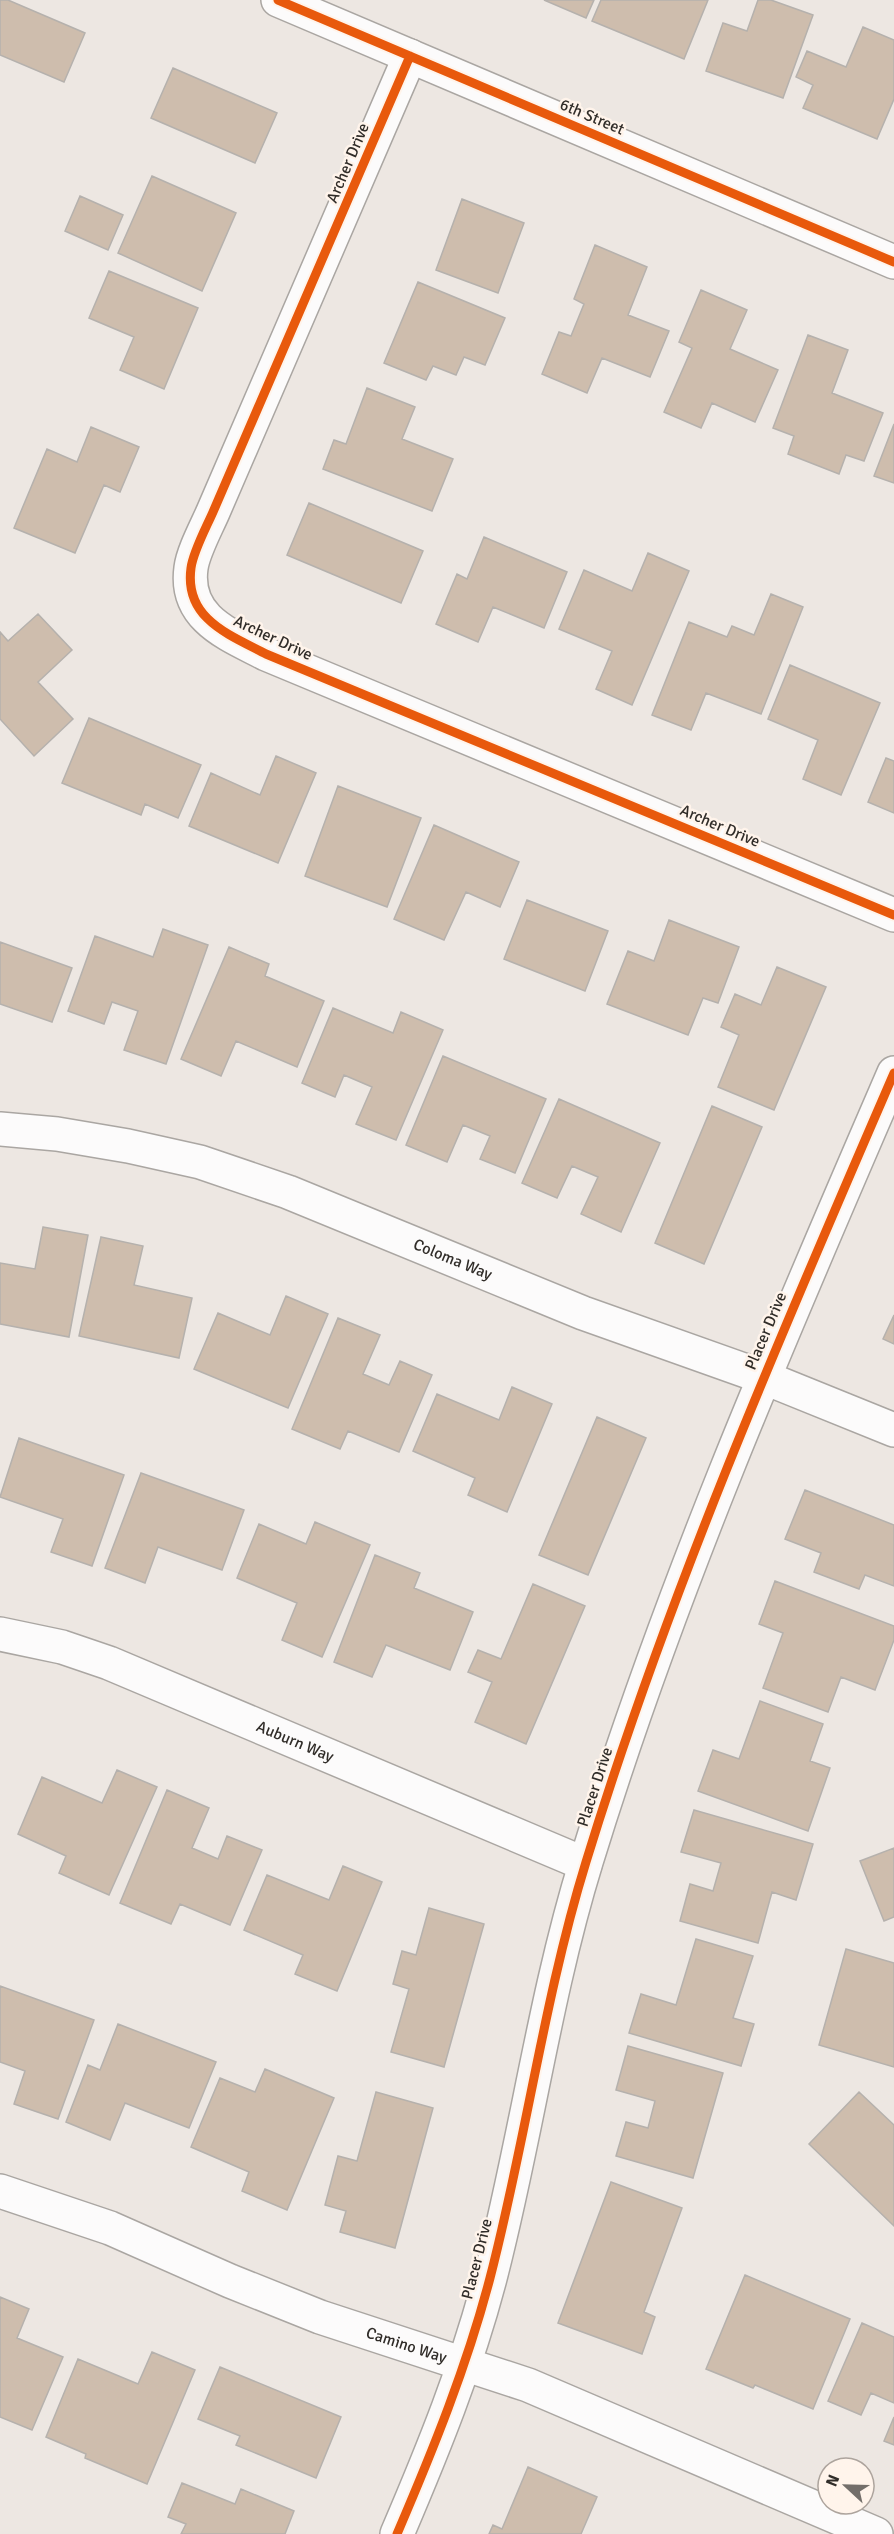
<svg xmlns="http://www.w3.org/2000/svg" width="894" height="2534" font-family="Signika,sans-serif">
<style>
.building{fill:#cebdad;stroke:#b5b1ad;stroke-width:1.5}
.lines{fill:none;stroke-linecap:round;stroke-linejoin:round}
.minor-casing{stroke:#aaa6a2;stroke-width:36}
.minor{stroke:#fcfbfb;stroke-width:33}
.cycleway-casing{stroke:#fff4eb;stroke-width:13}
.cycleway{stroke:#e8590c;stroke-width:9}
.labels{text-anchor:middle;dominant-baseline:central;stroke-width:5;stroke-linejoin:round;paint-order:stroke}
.street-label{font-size:16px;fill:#312d29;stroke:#fff4eb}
</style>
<rect width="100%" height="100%" fill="#ede7e2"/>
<path class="building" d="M 0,0 L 8,0 L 85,33 L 64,82 L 0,55 Z
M 544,0 L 594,0 L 586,18 Z
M 601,0 L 708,0 L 684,59 L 592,21 Z
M 758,0 L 771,0 L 813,15 L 783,98 L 706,71 L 723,23 L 747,31 Z
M 863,27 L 894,40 L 894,99 L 877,139 L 803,108 L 813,85 L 796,77 L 807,51 L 846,67 Z
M 173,68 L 277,113 L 255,163 L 151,118 Z
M 152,176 L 236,213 L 202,291 L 118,253 Z
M 80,196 L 123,215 L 108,250 L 65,231 Z
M 462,199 L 524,223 L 498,293 L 436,270 Z
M 595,245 L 647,267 L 628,315 L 669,331 L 650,377 L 602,358 L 587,393 L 542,374 L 559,332 L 571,336 L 584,304 L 574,299 Z
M 109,271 L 198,308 L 164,389 L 120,370 L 134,337 L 89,318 Z
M 418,282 L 505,318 L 485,365 L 464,357 L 456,375 L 433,366 L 426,380 L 384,363 Z
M 701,290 L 747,310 L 730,349 L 778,370 L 755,422 L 712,403 L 701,428 L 664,412 L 692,348 L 679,342 Z
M 808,335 L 848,350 L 832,393 L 883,413 L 864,461 L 846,455 L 839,474 L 788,454 L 794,436 L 773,428 Z
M 367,388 L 415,407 L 402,439 L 453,459 L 432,511 L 323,469 L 334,440 L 346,444 Z
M 894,424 L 894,483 L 874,476 Z
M 91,427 L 139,447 L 120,492 L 104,485 L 75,553 L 14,528 L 47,449 L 77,462 Z
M 309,503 L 423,551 L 401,603 L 287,555 Z
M 484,537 L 567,572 L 544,628 L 493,607 L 478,642 L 436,624 L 457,574 L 467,579 Z
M 648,553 L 689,571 L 632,705 L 596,689 L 612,651 L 559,629 L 584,570 L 632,591 Z
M 771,594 L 803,607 L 761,714 L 706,693 L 691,730 L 652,715 L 689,622 L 727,637 L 732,626 L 754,635 Z
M 38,614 L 72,650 L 38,682 L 73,719 L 34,756 L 0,719 L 0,632 L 8,641 Z
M 790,665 L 880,703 L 841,795 L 803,779 L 818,740 L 768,719 Z
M 89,718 L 201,765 L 178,818 L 145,804 L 141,815 L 62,783 Z
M 276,756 L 316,773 L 278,863 L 189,826 L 211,773 L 260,795 Z
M 886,758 L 894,761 L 894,813 L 868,802 Z
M 338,786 L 421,818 L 387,907 L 305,876 Z
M 434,825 L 519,862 L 500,907 L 466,892 L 444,940 L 394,919 Z
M 527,900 L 608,931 L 585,991 L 504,959 Z
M 669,920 L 739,947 L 718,1003 L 703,998 L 688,1035 L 607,1004 L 628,951 L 654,961 Z
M 163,929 L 208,945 L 166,1064 L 124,1050 L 138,1011 L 112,1002 L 104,1024 L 68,1011 L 95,936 L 153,957 Z
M 0,942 L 72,968 L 52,1022 L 0,1004 Z
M 229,947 L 269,964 L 265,976 L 324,1001 L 297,1067 L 236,1041 L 221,1076 L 181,1059 Z
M 777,967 L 826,987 L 774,1110 L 718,1087 L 739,1035 L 721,1027 L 735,994 L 761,1005 Z
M 333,1008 L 393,1033 L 401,1012 L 443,1030 L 396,1140 L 356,1124 L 372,1087 L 344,1075 L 335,1097 L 302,1083 Z
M 443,1056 L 546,1099 L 515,1173 L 480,1159 L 490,1136 L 463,1125 L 447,1162 L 406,1145 Z
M 559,1099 L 660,1143 L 621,1232 L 581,1214 L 598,1177 L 572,1166 L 557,1198 L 522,1183 Z
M 712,1106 L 762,1127 L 704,1264 L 655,1243 Z
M 43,1227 L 88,1235 L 69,1337 L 0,1324 L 0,1263 L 35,1269 Z
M 101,1237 L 143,1246 L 134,1285 L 192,1298 L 179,1358 L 79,1336 Z
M 286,1296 L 328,1314 L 288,1408 L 194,1369 L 218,1313 L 270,1335 Z
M 894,1315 L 894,1344 L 883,1339 Z
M 338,1318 L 380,1335 L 363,1374 L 389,1385 L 400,1361 L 432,1375 L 399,1452 L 348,1431 L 340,1449 L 292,1429 Z
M 512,1387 L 552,1404 L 507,1512 L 468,1495 L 475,1478 L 413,1451 L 437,1394 L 499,1420 Z
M 597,1417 L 646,1438 L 588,1575 L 539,1555 Z
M 19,1438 L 124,1475 L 92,1566 L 51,1552 L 63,1519 L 0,1497 Z
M 141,1473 L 244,1510 L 222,1570 L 158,1547 L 145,1583 L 105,1568 Z
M 805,1490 L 894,1525 L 894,1586 L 865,1575 L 859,1589 L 814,1572 L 821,1553 L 785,1539 Z
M 315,1522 L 370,1545 L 322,1657 L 282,1640 L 297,1603 L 237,1578 L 259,1524 L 306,1544 Z
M 375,1555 L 420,1573 L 414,1588 L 473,1612 L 450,1670 L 386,1645 L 372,1677 L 334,1662 Z
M 775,1581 L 894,1626 L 894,1640 L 875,1690 L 841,1677 L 828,1712 L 763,1688 L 783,1633 L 759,1624 Z
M 533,1584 L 585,1606 L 526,1744 L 475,1722 L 492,1682 L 468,1672 L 478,1650 L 501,1659 Z
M 760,1701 L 823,1724 L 810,1761 L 830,1768 L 808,1831 L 698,1791 L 713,1750 L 739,1759 Z
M 117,1770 L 157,1787 L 109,1895 L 59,1873 L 66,1856 L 18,1834 L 42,1777 L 102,1803 Z
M 167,1790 L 209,1808 L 192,1848 L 218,1859 L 227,1836 L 262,1850 L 230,1925 L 180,1904 L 171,1924 L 120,1903 Z
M 694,1810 L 813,1844 L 796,1900 L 772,1892 L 758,1943 L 680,1921 L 690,1884 L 713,1891 L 721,1863 L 681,1852 Z
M 894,1848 L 894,1917 L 884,1921 L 860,1861 Z
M 343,1866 L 382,1882 L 337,1991 L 295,1974 L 303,1955 L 244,1930 L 267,1875 L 329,1900 Z
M 429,1908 L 484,1924 L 444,2067 L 391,2052 L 409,1989 L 393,1984 L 402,1951 L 416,1955 Z
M 696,1939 L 753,1956 L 733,2018 L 754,2024 L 741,2066 L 629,2033 L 641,1994 L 676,2005 Z
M 846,1949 L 894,1963 L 894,2067 L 819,2045 Z
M 0,1986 L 94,2020 L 58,2119 L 14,2104 L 25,2071 L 0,2062 Z
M 118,2024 L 216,2062 L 189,2128 L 125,2103 L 110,2140 L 66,2122 L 88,2065 L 100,2070 Z
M 628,2046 L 723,2073 L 693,2178 L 616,2156 L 626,2122 L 648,2128 L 655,2101 L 616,2090 Z
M 265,2069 L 334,2098 L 287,2210 L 242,2191 L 249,2172 L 191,2147 L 220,2078 L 255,2092 Z
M 376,2092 L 433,2108 L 395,2248 L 340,2232 L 346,2211 L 325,2205 L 338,2156 L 357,2161 Z
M 859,2092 L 894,2125 L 894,2226 L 809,2144 Z
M 611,2182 L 682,2208 L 644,2312 L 655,2317 L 642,2354 L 558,2323 Z
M 745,2275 L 850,2319 L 813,2409 L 755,2385 L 753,2388 L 706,2369 Z
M 0,2297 L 29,2309 L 17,2338 L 63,2357 L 32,2430 L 0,2417 Z
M 862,2323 L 894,2337 L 894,2403 L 871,2393 L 861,2415 L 828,2401 Z
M 152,2352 L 195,2370 L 147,2484 L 85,2458 L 86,2454 L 46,2437 L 78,2359 L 138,2384 Z
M 220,2367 L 341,2417 L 316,2478 L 236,2445 L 240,2436 L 198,2419 Z
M 894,2417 L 894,2445 L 884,2441 Z
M 528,2467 L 597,2497 L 581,2534 L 489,2534 L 493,2525 L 502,2529 Z
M 182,2483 L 235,2504 L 241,2489 L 294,2511 L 285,2534 L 181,2534 L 186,2524 L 168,2517 Z"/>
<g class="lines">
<g class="minor-casing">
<g id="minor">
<path d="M 278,0 L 894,262"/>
<path d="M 410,56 L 213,512 C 206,528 193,552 191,568 C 184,619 230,635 266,654 L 894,915"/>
<path id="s1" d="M 0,1129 L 57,1134 L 128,1146 L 200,1162 L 288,1192 L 583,1313 L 763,1377 L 894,1430"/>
<path id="s2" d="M 0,1634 L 62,1647 L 109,1663 L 585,1864"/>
<path id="s3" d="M 0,2191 L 110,2228 L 230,2281 L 320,2317 L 528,2385 L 876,2534"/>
<path d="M 397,2534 C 433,2450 467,2366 490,2278 C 526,2140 544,1998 586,1862 C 669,1591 782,1332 894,1073"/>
</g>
</g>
<use href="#minor" class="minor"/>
<g class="cycleway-casing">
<path id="cycleway" d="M 278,0 L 894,262
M 410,56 L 213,512 C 206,528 193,552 191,568 C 184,619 230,635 266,654 L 894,915
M 397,2534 C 433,2450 467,2366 490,2278 C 526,2140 544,1998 586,1862 C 669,1591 782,1332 894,1073"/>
</g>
<use href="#cycleway" class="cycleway"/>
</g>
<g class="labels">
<g class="street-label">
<text transform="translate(592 117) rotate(23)">6th Street</text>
<text transform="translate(348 163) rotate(-67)">Archer Drive</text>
<text transform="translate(273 638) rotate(25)">Archer Drive</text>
<text transform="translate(720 826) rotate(23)">Archer Drive</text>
<text stroke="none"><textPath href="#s1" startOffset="474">Coloma Way</textPath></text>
<text transform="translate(766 1331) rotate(-67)">Placer Drive</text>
<text stroke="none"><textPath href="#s2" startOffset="315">Auburn Way</textPath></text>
<text transform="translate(595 1787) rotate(-72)">Placer Drive</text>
<text transform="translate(477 2259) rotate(-76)">Placer Drive</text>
<text stroke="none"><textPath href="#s3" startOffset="435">Camino Way</textPath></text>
</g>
</g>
<g transform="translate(846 2486) rotate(292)"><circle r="28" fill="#fff4eb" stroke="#ada49d" stroke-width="1.5"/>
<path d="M0-4.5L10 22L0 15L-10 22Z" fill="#736e6a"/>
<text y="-9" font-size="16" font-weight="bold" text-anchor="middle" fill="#312d29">N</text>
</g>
</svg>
